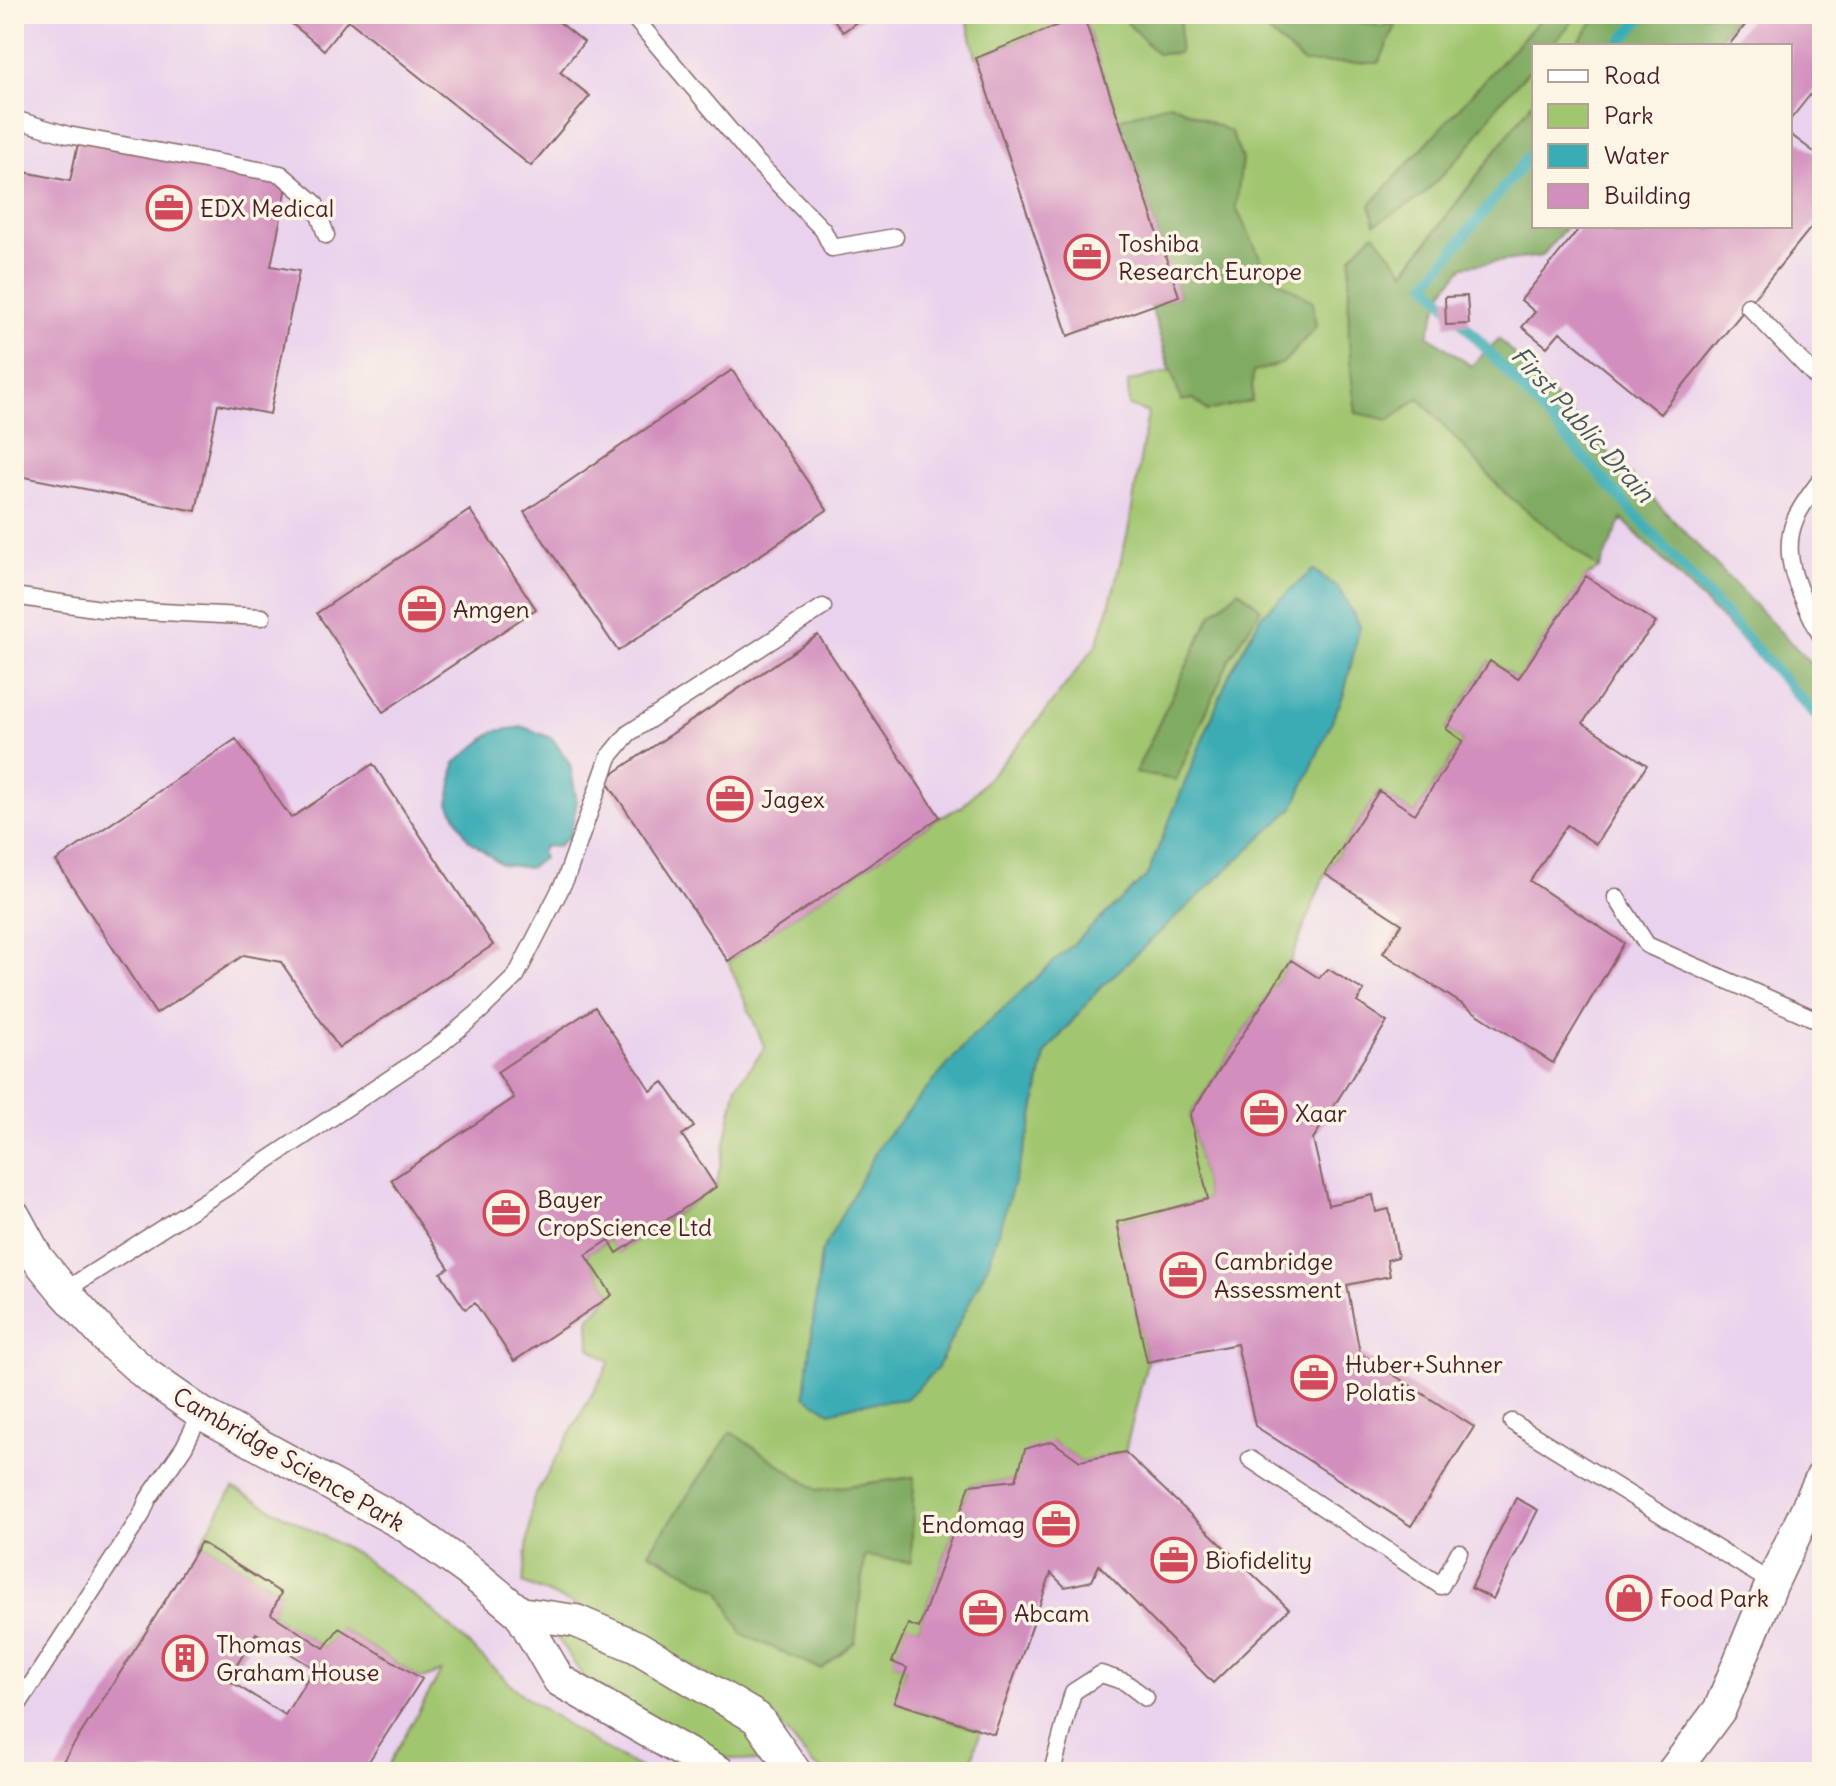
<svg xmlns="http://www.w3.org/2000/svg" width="1836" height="1786" font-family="Delius,sans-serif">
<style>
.built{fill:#e9d2ed;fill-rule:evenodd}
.green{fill:#a1c670;stroke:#76724e;stroke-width:2;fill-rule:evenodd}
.forest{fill:#80ab62;stroke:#656546;stroke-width:2}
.water{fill:#3aacb4;stroke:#426670;stroke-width:2}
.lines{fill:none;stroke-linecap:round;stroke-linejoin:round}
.stream{stroke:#3aacb4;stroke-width:11}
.building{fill:#d28ebd;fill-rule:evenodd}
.lane-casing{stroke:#846664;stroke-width:19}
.street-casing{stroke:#846664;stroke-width:35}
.lane{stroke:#fff;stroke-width:16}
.street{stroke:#fff;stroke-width:32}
.labels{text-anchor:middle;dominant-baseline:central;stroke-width:7;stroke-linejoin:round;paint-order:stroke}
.poi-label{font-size:24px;fill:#4a1f2b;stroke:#fcf5e5;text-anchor:start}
.street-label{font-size:24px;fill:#4a1f2b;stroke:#fcf5e5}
.water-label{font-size:26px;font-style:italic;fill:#445762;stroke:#fcf5e5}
</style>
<rect width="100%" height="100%" fill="#fcf5e5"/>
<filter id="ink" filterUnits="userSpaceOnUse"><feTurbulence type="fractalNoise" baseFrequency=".0125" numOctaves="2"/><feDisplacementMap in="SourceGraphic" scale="16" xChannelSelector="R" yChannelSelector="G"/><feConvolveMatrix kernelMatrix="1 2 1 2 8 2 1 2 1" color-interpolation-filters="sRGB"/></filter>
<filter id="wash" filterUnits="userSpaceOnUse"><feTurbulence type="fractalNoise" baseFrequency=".006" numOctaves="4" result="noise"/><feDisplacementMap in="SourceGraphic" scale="32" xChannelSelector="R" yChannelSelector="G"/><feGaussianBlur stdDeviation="1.8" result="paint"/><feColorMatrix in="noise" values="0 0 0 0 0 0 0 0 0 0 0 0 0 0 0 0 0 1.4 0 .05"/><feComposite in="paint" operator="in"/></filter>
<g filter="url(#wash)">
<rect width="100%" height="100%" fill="#f1e9ce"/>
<path class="built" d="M 14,14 L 1822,14 L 1822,1772 L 14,1772 ZM 1534,46 L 1790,46 L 1790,226 L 1534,226 Z"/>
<path class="green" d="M 966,14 L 1599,14 L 1575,46 L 1534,46 L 1534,100 L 1404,272 L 1427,335 L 1471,366 L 1621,518 L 1599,569 L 1586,577 L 1518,679 L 1490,661 L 1446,729 L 1463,741 L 1415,814 L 1379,791 L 1325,874 L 1291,960 L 1190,1115 L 1208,1199 L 1117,1222 L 1147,1362 L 1125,1452 L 1080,1461 L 1052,1441 L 1016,1480 L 970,1485 L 919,1628 L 908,1625 L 893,1662 L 907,1668 L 895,1702 L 980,1731 L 969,1772 L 827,1772 L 813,1765 L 773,1715 L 613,1621 L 523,1583 L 533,1500 L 610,1362 L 590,1348 L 589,1317 L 612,1295 L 586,1255 L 609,1240 L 618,1253 L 716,1187 L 737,1085 L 765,1048 L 728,961 L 940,817 L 962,807 L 1030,731 L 1097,644 L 1109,607 L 1128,532 L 1148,413 L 1129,406 L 1128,382 L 1170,371 L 1151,306 L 1179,296 L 1083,15 L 976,58 ZM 1314,570 L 1339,589 L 1097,991 L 1045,1054 L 1031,1127 L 860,1404 L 830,1412 L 805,1395 L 821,1253 L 1061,957 L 1147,876 L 1229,675 L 1262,615 Z
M 233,1488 L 357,1554 L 432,1610 L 520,1693 L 599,1746 L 648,1772 L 384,1772 L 441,1672 L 422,1679 L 340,1628 L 324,1648 L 271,1614 L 280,1592 L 201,1542 Z
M 554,1632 L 609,1648 L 746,1727 L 771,1764 L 720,1757 L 583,1677 Z"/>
<path class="forest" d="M 1119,14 L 1181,14 L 1179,53 L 1157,54 Z
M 1248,14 L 1323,14 L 1381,27 L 1398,21 L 1379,63 L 1304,63 Z
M 1545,14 L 1579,14 L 1551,46 L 1534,46 L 1534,65 L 1499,103 L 1469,147 L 1421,197 L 1375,224 L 1370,205 Z
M 1599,14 L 1739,14 L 1713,46 L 1575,46 Z
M 1534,100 L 1534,226 L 1567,226 L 1542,256 L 1464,266 L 1443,291 L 1428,335 L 1471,366 L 1499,339 L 1822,675 L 1822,721 L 1622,519 L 1599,569 L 1505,493 L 1419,398 L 1389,420 L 1356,413 C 1348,360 1346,310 1351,256 L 1374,233 L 1405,272 Z
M 1170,103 L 1231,132 L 1242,159 L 1236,208 L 1268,273 L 1313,302 L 1316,327 L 1283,363 L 1253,372 L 1252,401 L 1207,411 L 1194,399 L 1181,401 L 1151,306 L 1179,296 L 1119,119 Z
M 1239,590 L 1261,609 L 1230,658 L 1176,780 L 1135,773 L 1211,615 Z
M 731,1432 L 817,1490 L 914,1477 L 911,1562 L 865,1556 L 855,1642 L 821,1669 L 742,1634 L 720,1591 L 649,1552 Z"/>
<path class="water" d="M 1313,570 L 1339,589 L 1360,626 L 1344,694 L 1294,807 L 1097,991 L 1045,1054 L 1031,1127 L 989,1262 L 937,1369 L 906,1399 L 860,1404 L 830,1412 L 805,1396 L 821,1253 L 880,1144 L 969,1040 L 1147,876 L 1229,675 L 1262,615 Z
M 523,727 L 552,738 L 570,764 L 577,802 L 570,836 L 557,847 L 545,846 L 541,852 L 543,858 L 529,868 L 501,864 L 468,839 L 449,803 L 455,763 L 495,731 Z"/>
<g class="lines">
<path class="stream" d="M 1618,46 L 1644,14
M 1534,150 L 1427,283 L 1822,722"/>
</g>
<g id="blocks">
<path class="building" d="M 280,14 L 549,14 L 584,42 L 560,72 L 590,96 L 531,166 L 348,20 L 324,50 Z
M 830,14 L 867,14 L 843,32 Z
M 1754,14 L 1822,14 L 1822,80 L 1790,120 L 1790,46 L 1728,46 Z
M 1083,15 L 1179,296 L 1068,336 L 976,58 Z
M 1790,134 L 1822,158 L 1822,214 L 1660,414 L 1560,332 L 1547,347 L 1522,327 L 1535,312 L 1521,300 L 1581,226 L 1790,226 Z
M 79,139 L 288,182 L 271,266 L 299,271 L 270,414 L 218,404 L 196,511 L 14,475 L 14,170 L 70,181 Z
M 1467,296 L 1469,324 L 1446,325 L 1445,297 Z
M 732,370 L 827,510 L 618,651 L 524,512 Z
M 470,510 L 536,609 L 383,712 L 317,613 Z
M 1586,576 L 1656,623 L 1618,670 L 1583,723 L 1647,765 L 1596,844 L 1567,825 L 1530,881 L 1624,943 L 1553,1063 L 1383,953 L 1402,924 L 1325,874 L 1379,791 L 1415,814 L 1463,741 L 1446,729 L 1490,661 L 1518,679 Z
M 818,635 L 940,817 L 728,961 L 605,779 Z
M 236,739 L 291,818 L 373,764 L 493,945 L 339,1048 L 281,962 L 244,955 L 156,1014 L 56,861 Z
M 1291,960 L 1319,978 L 1328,969 L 1364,991 L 1357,1002 L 1387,1022 L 1313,1139 L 1328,1205 L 1373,1195 L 1376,1212 L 1389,1209 L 1398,1257 L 1387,1260 L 1390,1276 L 1347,1285 L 1360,1353 L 1474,1427 L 1411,1526 L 1255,1426 L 1237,1344 L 1147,1362 L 1117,1222 L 1208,1199 L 1190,1115 Z
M 595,1007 L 651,1091 L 663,1082 L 694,1127 L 682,1135 L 716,1187 L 617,1253 L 609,1240 L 586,1255 L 612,1295 L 514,1361 L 475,1303 L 465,1309 L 441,1273 L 449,1268 L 391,1180 L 514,1098 L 497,1072 Z
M 1052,1441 L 1080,1461 L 1125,1452 L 1289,1609 L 1213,1683 L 1099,1565 L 1092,1581 L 1065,1587 L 1051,1573 L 994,1734 L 894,1702 L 907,1668 L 892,1662 L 908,1624 L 919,1628 L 970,1485 L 1016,1480 L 1025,1449 Z
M 1516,1498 L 1538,1510 L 1493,1599 L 1471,1588 Z
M 201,1542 L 281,1593 L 271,1614 L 324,1648 L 339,1628 L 422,1679 L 362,1772 L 56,1772 L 138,1645 ZM 256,1633 L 314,1668 L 285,1715 L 228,1680 Z"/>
</g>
</g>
<g filter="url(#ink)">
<use href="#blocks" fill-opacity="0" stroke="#846664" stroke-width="2"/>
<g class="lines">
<g class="lane-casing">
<path id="lane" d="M 631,14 L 753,158 L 823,230 L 832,248 L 895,237
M 14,119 L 68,135 L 281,174 L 315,203 L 326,235
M 1748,306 L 1822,383
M 1822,478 C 1813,491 1801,505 1795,520 C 1778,560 1805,603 1822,638
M 14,596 L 101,609 L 262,617
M 1616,897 L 1647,945 L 1822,1022
M 64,1291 L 235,1182 L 436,1048 L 479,1012 L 516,976 L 566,878 L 609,757 L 629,733 L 823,607
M 1512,1422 L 1772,1583
M 1250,1459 L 1441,1586 L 1459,1552
M 14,1711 L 141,1516 L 148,1499 L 184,1447 L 201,1413
M 1052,1772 L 1073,1692 L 1101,1674 L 1125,1682 L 1146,1698"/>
</g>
<g class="street-casing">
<path id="street" d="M 14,1216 L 37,1258 L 64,1291 L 111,1343 L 147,1375 L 201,1413 L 405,1525 L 472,1573 L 520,1613 L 559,1680 L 719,1772
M 520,1613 L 576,1621 L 637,1647 L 757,1718 L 795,1772
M 1673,1772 L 1720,1709 L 1772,1583 L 1822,1477"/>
</g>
<use href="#lane" class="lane"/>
<use href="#street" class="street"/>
</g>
</g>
<defs>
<g id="office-ring" transform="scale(2.3)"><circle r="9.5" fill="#fcf5e5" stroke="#d1495b" stroke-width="1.5"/><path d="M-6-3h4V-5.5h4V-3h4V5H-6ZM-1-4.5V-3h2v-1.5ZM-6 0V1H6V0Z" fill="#d1495b"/></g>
<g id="shop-ring" transform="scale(2.3)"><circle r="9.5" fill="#fcf5e5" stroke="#d1495b" stroke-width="1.5"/><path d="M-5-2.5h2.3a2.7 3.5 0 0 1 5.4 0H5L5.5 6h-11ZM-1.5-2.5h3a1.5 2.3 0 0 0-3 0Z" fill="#d1495b"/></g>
<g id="building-ring" transform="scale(2.3)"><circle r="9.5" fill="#fcf5e5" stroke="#d1495b" stroke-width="1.5"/><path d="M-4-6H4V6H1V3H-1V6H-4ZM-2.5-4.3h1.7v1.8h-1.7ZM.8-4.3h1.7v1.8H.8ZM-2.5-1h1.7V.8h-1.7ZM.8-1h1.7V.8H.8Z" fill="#d1495b"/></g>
</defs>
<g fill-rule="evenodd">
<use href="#office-ring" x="169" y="208"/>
<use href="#office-ring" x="1087" y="257"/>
<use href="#office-ring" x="422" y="609"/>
<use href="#office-ring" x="730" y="799"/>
<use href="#office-ring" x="1264" y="1113"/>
<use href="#office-ring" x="506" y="1213"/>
<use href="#office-ring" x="1183" y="1275"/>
<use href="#office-ring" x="1314" y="1378"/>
<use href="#office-ring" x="1056" y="1524"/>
<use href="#office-ring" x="1174" y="1560"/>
<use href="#shop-ring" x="1629" y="1598"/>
<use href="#office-ring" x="983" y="1613"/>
<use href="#building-ring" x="185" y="1658"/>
</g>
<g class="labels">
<g class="poi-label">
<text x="200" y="208">EDX Medical</text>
<text x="1118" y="243">Toshiba<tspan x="1118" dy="28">Research Europe</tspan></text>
<text x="453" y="609">Amgen</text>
<text x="761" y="799">Jagex</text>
<text x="1295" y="1113">Xaar</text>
<text x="537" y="1199">Bayer<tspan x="537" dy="28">CropScience Ltd</tspan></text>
<text x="1214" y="1261">Cambridge<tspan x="1214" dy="28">Assessment</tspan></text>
<text x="1345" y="1364">Huber+Suhner<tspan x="1345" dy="28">Polatis</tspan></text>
<text x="1025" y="1524" text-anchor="end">Endomag</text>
<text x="1205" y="1560">Biofidelity</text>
<text x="1660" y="1598">Food Park</text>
<text x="1014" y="1613">Abcam</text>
<text x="216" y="1644">Thomas<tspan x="216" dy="28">Graham House</tspan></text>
</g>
<g class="street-label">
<text transform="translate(289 1459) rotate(30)">Cambridge Science Park</text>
</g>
<g class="water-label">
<text transform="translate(1583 424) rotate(48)">First Public Drain</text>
</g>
</g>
<rect width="1836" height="1786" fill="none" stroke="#fcf5e5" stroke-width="48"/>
<rect x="1532" y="44" width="260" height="184" fill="#fcf5e5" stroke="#b59f9b" stroke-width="2"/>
<rect x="1548" y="70" width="40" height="12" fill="#ffffff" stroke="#b59f9b" stroke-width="2"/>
<text x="1604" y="84" font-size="24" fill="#4a1f2b">Road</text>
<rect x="1548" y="104" width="40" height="24" fill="#a1c670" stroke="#b59f9b" stroke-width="2"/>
<text x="1604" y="124" font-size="24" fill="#4a1f2b">Park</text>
<rect x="1548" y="144" width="40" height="24" fill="#3aacb4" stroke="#b59f9b" stroke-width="2"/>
<text x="1604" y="164" font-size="24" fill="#4a1f2b">Water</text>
<rect x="1548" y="184" width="40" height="24" fill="#d28ebd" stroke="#b59f9b" stroke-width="2"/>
<text x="1604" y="204" font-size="24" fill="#4a1f2b">Building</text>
</svg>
